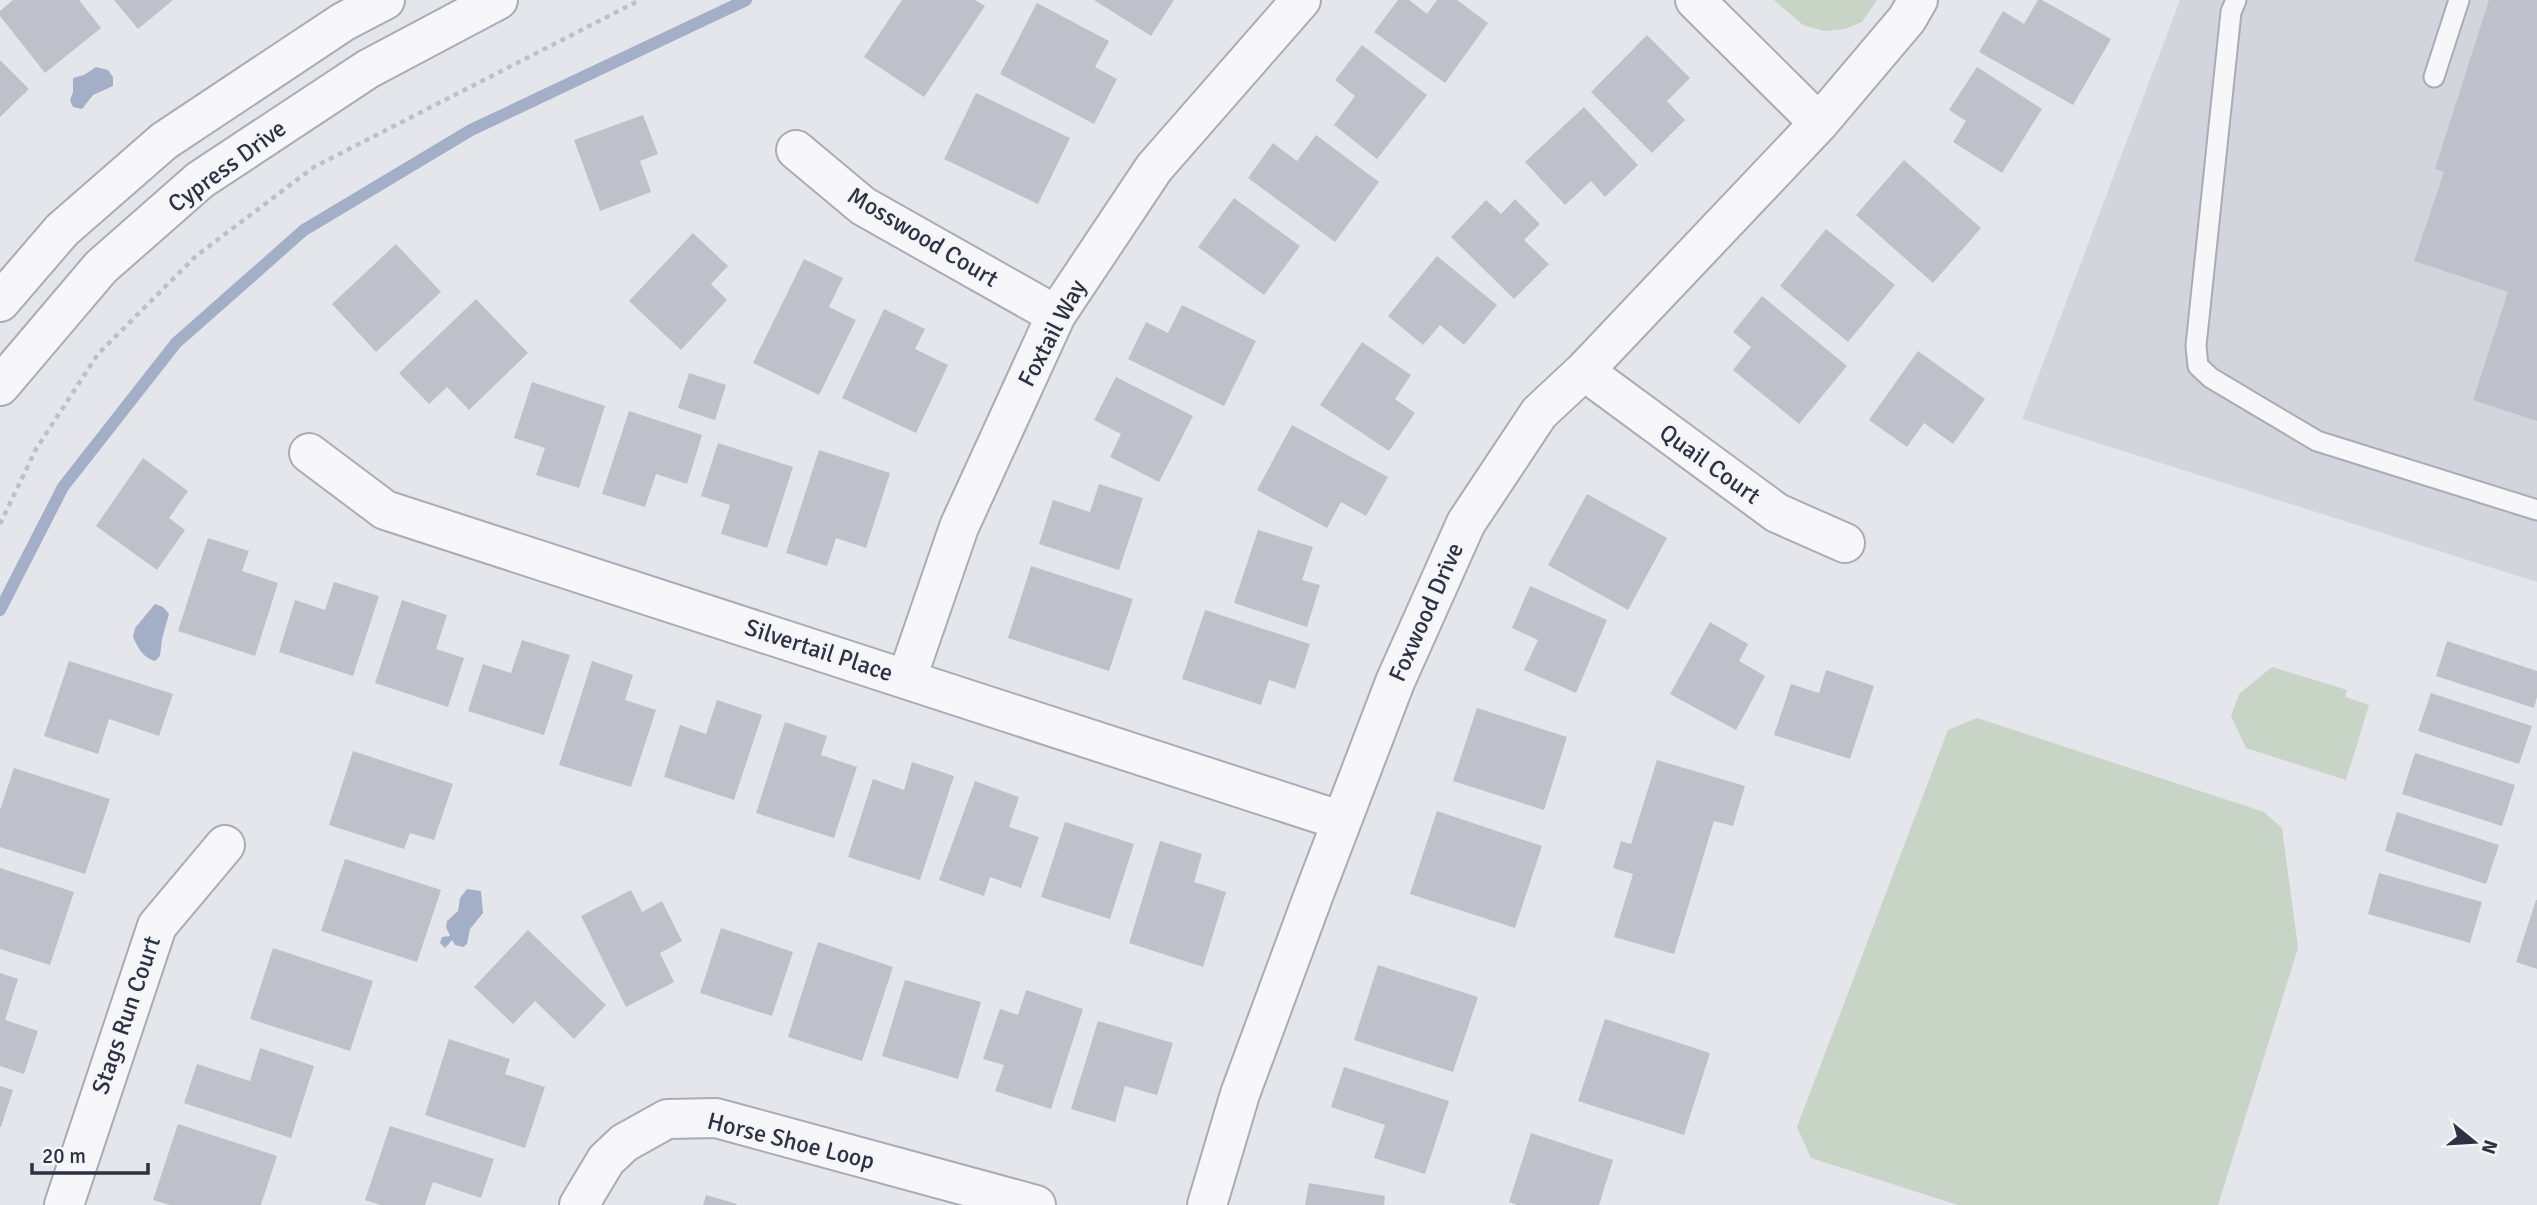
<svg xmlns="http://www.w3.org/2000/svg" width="2537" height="1205" font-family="Signika,sans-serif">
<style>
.built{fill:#d2d5dc}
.green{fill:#c8d4c6}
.water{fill:#a3afc7}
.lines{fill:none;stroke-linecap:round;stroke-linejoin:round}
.stream{stroke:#a3afc7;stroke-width:12}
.building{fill:#bfc1ca}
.service-casing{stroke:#a9acb5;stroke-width:23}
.minor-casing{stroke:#a9acb5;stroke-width:42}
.tertiary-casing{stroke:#a9acb5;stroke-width:42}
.path{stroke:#bec0c6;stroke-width:4.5;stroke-dasharray:5 5;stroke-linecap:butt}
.service{stroke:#f7f7f9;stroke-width:19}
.minor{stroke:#f7f7f9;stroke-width:38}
.tertiary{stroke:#f7f7f9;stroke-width:38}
.labels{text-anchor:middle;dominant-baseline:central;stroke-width:5;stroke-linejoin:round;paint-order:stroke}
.street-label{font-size:24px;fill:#2d3242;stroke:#f4f5f8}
</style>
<rect width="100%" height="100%" fill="#e4e6eb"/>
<path class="built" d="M 2180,0 L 2537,0 L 2537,582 L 2022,419 Z"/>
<path class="green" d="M 1774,0 L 1877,0 L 1862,22 L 1845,29 L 1824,31 L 1803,25 Z
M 2272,667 L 2347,690 L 2345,697 L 2369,705 L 2346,780 L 2246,748 L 2231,716 L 2239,694 Z
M 1977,718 L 2264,812 L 2282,828 L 2298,948 L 2218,1205 L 1958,1205 L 1811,1158 L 1797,1127 L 1948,730 Z"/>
<path class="water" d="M 96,67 L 108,70 L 113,77 L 113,86 L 93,95 L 82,109 L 73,107 L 70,100 L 73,92 L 73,78 L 84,75 Z
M 155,604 L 163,607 L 169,614 L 162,639 L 160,656 L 155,661 C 143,658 138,648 133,637 L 135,628 Z
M 467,889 L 481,891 L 483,913 L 470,929 L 467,944 L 463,947 L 455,945 L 452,940 L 445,948 L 440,943 L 442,937 L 450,936 L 446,927 L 447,921 L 458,911 L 460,898 Z"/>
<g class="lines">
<path class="stream" d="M 0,610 L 63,487 L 176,343 L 304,230 L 471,130 L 746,0"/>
</g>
<path class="building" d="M 13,0 L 79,0 L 101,28 L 45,73 L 0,16 L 0,11 Z
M 114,0 L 173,0 L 138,29 Z
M 902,0 L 975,0 L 985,6 L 924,97 L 864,57 Z
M 1094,0 L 1174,0 L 1151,36 Z
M 1398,0 L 1409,0 L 1427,14 L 1437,0 L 1457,0 L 1488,23 L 1445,83 L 1374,32 Z
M 2038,0 L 2042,0 L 2111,39 L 2073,105 L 1979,52 L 2003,11 L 2024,24 Z
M 2489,0 L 2537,0 L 2537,421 L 2473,400 L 2508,292 L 2414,261 L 2444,172 L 2435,169 Z
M 1037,3 L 1109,41 L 1095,67 L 1117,79 L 1094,124 L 1000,74 Z
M 1647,35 L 1690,78 L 1667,101 L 1685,120 L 1652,153 L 1591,92 Z
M 1362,45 L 1427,95 L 1377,159 L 1334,125 L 1355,96 L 1335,80 Z
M 0,60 L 29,89 L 0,117 Z
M 1977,67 L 2042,109 L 2002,173 L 1953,142 L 1966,121 L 1949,110 Z
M 976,93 L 1070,138 L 1038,204 L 944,159 Z
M 1584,107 L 1638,165 L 1605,197 L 1591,181 L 1565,205 L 1525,162 Z
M 643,115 L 658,154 L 640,161 L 651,192 L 600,211 L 574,140 Z
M 1316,135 L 1379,182 L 1335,242 L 1248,178 L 1273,143 L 1297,161 Z
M 1904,160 L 1981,228 L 1933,283 L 1856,215 Z
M 1234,198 L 1300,246 L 1264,295 L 1198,247 Z
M 1515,199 L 1540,224 L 1524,240 L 1549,264 L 1514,299 L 1451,237 L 1486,200 L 1501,214 Z
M 1826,229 L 1895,285 L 1848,342 L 1780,286 Z
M 693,233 L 728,266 L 711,284 L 727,300 L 681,350 L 629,301 Z
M 396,244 L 441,292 L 376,352 L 332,304 Z
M 1437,256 L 1497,305 L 1464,345 L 1440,325 L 1423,345 L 1388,316 Z
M 804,259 L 843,278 L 829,307 L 856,320 L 819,395 L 753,363 Z
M 1762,296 L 1847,366 L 1799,424 L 1733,370 L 1751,347 L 1733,332 Z
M 476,299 L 528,353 L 469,410 L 447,387 L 429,404 L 399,373 Z
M 1182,305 L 1256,341 L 1224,406 L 1128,359 L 1146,322 L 1168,333 Z
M 884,309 L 925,329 L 915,349 L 948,365 L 916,433 L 842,398 Z
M 1362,342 L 1411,375 L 1395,399 L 1415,413 L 1389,451 L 1320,405 Z
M 1918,351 L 1985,399 L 1953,444 L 1924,423 L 1907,447 L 1869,420 Z
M 689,373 L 726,385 L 715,420 L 678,408 Z
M 1116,377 L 1193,416 L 1159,482 L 1110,457 L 1121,434 L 1094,420 Z
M 532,382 L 605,406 L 579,488 L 536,475 L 545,448 L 514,438 Z
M 629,411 L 702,435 L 687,484 L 656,474 L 645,507 L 602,494 Z
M 1292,425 L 1388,477 L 1366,516 L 1341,502 L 1327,528 L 1257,490 Z
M 718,443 L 793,467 L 767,548 L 721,534 L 730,505 L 701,496 Z
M 819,450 L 890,473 L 866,548 L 836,538 L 827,566 L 786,553 Z
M 143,458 L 188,491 L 169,518 L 185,530 L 157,570 L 96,526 Z
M 1099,484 L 1143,498 L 1119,570 L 1039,544 L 1053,500 L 1090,512 Z
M 1587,494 L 1667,538 L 1628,610 L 1548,565 Z
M 1258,530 L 1313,547 L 1302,580 L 1320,585 L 1307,627 L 1234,603 Z
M 208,538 L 249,551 L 242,571 L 278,583 L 255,656 L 178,631 Z
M 1031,566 L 1133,599 L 1109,671 L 1008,638 Z
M 334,582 L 379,596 L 353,676 L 279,652 L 295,600 L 325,610 Z
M 1530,586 L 1607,620 L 1576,693 L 1524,670 L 1538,640 L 1512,628 Z
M 402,600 L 447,615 L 436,649 L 464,658 L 448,707 L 375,683 Z
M 1205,610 L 1310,644 L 1295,689 L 1269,680 L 1261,705 L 1182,679 Z
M 1710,622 L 1748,644 L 1739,661 L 1765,676 L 1736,730 L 1670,694 Z
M 522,640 L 570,655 L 544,735 L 468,711 L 483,664 L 511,673 Z
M 2447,641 L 2537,671 L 2537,697 L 2534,708 L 2436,676 Z
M 69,661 L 173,694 L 159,736 L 109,719 L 98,754 L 44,736 Z
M 592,661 L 633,675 L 625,700 L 656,710 L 631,787 L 559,765 Z
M 1826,670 L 1874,686 L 1850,759 L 1774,735 L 1791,684 L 1819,693 Z
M 2431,693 L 2532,726 L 2519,764 L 2418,731 Z
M 717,700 L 762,715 L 734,800 L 664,777 L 680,725 L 706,734 Z
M 1477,708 L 1567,737 L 1544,810 L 1453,781 Z
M 785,722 L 827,736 L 821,755 L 857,767 L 834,838 L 756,813 Z
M 353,751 L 453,784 L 434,840 L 410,833 L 404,849 L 329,825 Z
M 2415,753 L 2515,785 L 2502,826 L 2402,794 Z
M 1657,760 L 1745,786 L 1733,826 L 1714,821 L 1674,954 L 1614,937 L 1633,874 L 1613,868 L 1621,841 L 1631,844 Z
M 912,762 L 954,776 L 920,880 L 848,857 L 873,779 L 904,790 Z
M 14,768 L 110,799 L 85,874 L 0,847 L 0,810 Z
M 975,781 L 1019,797 L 1009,827 L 1039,837 L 1021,888 L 990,877 L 984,896 L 939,880 Z
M 1437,811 L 1542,846 L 1515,928 L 1410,894 Z
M 2397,812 L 2499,845 L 2486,884 L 2385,851 Z
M 1065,822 L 1134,844 L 1110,919 L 1041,897 Z
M 1160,841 L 1202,854 L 1194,882 L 1226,892 L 1203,967 L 1129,943 Z
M 345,859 L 441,890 L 417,962 L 321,931 Z
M 0,868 L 74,892 L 50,965 L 0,949 Z
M 2379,873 L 2482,902 L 2470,943 L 2368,914 Z
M 631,890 L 642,912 L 662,901 L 682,941 L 660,953 L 674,982 L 626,1007 L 581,916 Z
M 2536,900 L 2537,900 L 2537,969 L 2516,962 Z
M 721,928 L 793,952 L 772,1016 L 700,993 Z
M 528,930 L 606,1005 L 574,1039 L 535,1001 L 513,1024 L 474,987 Z
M 818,942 L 893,967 L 862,1061 L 788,1037 Z
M 273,948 L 373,981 L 350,1051 L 250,1019 Z
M 1378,965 L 1478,997 L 1453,1072 L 1354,1040 Z
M 0,973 L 18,979 L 5,1020 L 38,1031 L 24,1074 L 0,1066 Z
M 905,980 L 981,1002 L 958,1079 L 882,1056 Z
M 1026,990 L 1083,1009 L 1051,1109 L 995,1091 L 1004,1065 L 983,1059 L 1000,1009 L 1018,1015 Z
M 1605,1019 L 1710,1053 L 1684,1135 L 1578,1101 Z
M 1098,1021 L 1173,1043 L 1157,1095 L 1125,1086 L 1115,1122 L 1071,1109 Z
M 449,1039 L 510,1059 L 505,1074 L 545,1087 L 525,1148 L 425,1115 Z
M 260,1048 L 314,1066 L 291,1138 L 184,1103 L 197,1064 L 250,1081 Z
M 1344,1067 L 1449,1101 L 1425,1174 L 1374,1158 L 1385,1125 L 1331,1107 Z
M 0,1086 L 13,1090 L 1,1127 L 0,1127 Z
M 178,1124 L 277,1156 L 261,1205 L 170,1205 L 153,1200 Z
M 390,1126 L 494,1159 L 481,1198 L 433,1182 L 425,1205 L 381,1205 L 365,1200 Z
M 1531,1133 L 1613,1160 L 1599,1205 L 1517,1205 L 1509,1202 Z
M 1309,1183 L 1385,1196 L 1384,1205 L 1305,1205 Z
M 706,1195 L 737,1204 L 736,1205 L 703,1205 Z"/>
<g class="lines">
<g class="service-casing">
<path id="service" d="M 2236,0 L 2231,12 L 2196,346 L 2198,366 L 2211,378 L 2317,441 L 2537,510
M 2434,77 L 2459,0"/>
</g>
<g class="minor-casing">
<path id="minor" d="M 1695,0 L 1819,123
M 796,150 L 863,206 L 1056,315
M 1584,371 L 1777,513 L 1845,543
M 309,453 L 385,510 L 1342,821
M 907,678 L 959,527 L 1056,315 L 1154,168 L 1301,0
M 64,1205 L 157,926 L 225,845
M 579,1205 L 606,1160 L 624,1143 L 667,1119 L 716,1118 L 1036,1205
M 1207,1205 L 1240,1094 L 1314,894 L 1395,682 L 1466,523 L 1539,413 L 1584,371 L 1819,123 L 1907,19 L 1918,0"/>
</g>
<g class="tertiary-casing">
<path id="tertiary" d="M 0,302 L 62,230 L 164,141 L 343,22 L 385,0
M 0,386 L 101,267 L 200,180 L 368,69 L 498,0"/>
</g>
<path class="path" d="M 0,524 L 36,449 L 98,354 L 196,256 L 314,167 L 640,0"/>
<use href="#service" class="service"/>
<use href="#minor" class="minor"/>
<use href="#tertiary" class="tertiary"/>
</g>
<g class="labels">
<g class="street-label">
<text transform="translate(227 166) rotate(-36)">Cypress Drive</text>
<text transform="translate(923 237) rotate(31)">Mosswood Court</text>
<text transform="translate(1052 333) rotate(-62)">Foxtail Way</text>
<text transform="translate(1710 464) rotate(36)">Quail Court</text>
<text transform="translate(1426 612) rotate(-66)">Foxwood Drive</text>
<text transform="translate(819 650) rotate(18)">Silvertail Place</text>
<text transform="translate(126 1015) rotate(-71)">Stags Run Court</text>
<text transform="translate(791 1141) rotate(14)">Horse Shoe Loop</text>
</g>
</g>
<g transform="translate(2474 1142) rotate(108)" stroke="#f4f5f8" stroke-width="5" paint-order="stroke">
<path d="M0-5L12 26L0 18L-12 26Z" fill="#2d3242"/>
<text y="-10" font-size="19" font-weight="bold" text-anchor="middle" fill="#2d3242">N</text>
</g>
<path d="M32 1163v10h116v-10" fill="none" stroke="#2d3242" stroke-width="3.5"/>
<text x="42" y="1163" font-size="21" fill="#2d3242" stroke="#f4f5f8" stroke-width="5" paint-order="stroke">20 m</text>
</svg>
